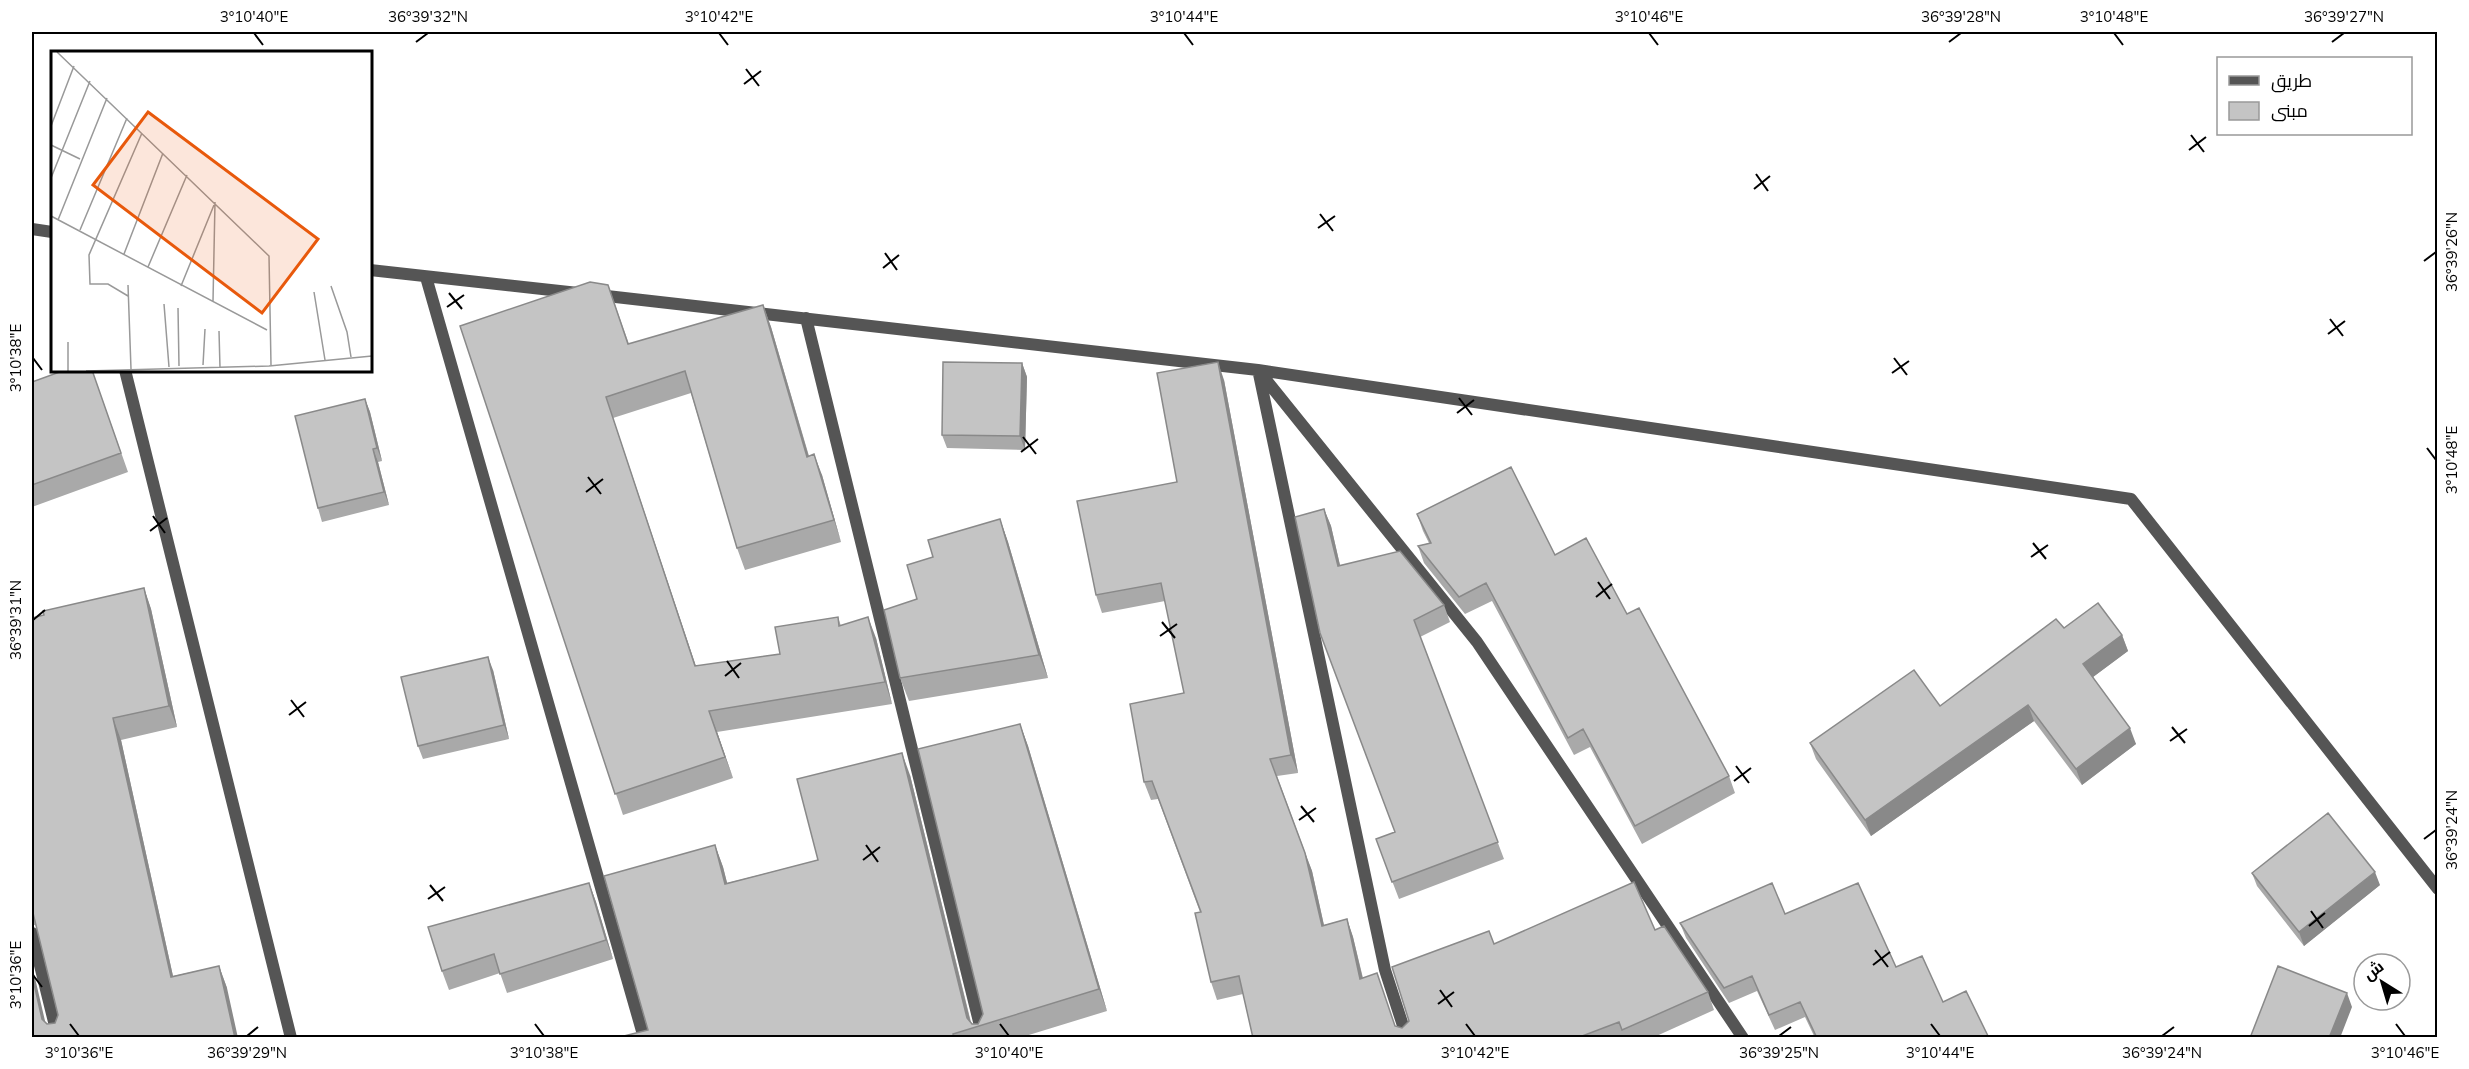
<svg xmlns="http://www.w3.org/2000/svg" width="2469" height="1069" font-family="Mulish,Cairo,sans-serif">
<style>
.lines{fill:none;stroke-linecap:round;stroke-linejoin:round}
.minor{stroke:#555;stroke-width:12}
.wall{fill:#a9a9a9}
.shaded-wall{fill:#898989}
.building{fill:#c4c4c4;stroke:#898989;stroke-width:1.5}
.ticks{fill:none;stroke:#000;stroke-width:2}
.inset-road{fill:none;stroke:#999;stroke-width:1.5}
.view{fill:#e8590c;fill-opacity:0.15;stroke:#e8590c;stroke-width:3}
.inset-edge{fill:none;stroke:#000;stroke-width:3}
.neatline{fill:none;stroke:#000;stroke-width:2}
.ticks-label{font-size:15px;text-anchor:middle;fill:#000}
</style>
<rect width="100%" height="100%" fill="#fff"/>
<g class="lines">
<path class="minor" d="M 32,229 L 52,232
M 370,270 L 578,293
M 426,277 L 644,1038
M 598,295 L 1258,370 L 2131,499 L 2438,889
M 806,318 L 983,1038
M 125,370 L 291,1038
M 1258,370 L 1477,642 L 1743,1038
M 1259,374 L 1385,970 L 1407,1038
M 32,933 L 58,1038"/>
</g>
<path class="wall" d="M 608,285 L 629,344 L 763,305 L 771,327 L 809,456 L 822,475 L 841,542 L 745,570 L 737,548 L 691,393 L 613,418 L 696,666 L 780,654 L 838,617 L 841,626 L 876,638 L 892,704 L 717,732 L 733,778 L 623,815 L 460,326 Z
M 1022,363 L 1027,377 L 1025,450 L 947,448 L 942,435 Z
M 92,370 L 128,472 L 32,507 L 32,382 Z
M 1224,380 L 1298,773 L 1277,776 L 1312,871 L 1324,925 L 1347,919 L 1353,937 L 1363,978 L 1395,1026 L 1402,1028 L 1494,944 L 1655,930 L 1708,992 L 1714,1010 L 1652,1038 L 1253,1038 L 1243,994 L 1217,1000 L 1211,982 L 1200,912 L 1158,799 L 1151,800 L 1144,782 L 1184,693 L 1165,601 L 1102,613 L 1096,595 L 1177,482 Z
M 365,399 L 370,412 L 382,461 L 378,462 L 389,505 L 322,522 L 318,508 Z
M 1324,509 L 1331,526 L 1340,565 L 1444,605 L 1450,622 L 1420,637 L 1504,859 L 1399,899 L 1376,839 L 1395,832 Z
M 1417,514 L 1555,555 L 1627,614 L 1729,776 L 1735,793 L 1642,844 L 1590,747 L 1574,755 L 1492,601 L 1465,614 L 1424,563 L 1418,546 L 1429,543 L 1423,531 Z
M 1000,519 L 1008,542 L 1048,678 L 909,701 L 900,678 L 917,599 L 933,557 Z
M 144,588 L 151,609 L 177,727 L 121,740 L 173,976 L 219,966 L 227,988 L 32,1038 L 46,1022 L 47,1024 L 55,1023 L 58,1015 L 37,927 L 35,925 L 32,925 L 32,618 Z
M 2064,628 L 2122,635 L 2128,651 L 2093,677 L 2136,744 L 2082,785 L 2034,721 L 1871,836 L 1816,759 L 1810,743 L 1940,706 Z
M 493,670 L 509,739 L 423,759 L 418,746 Z
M 1020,724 L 1028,746 L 1107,1011 L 1019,1038 L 616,1038 L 648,1030 L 715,845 L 723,867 L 727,883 L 818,860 L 910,775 L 971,1022 L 972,1024 L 978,1024 L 983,1014 Z
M 2252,873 L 2380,885 L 2304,946 L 2257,886 Z
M 589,883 L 596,902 L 613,959 L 507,993 L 500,973 L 449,990 L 442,971 Z
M 1785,914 L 1896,967 L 1989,1038 L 1815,1038 L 1805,1017 L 1775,1030 L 1757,991 L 1729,1003 L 1686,938 L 1680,923 Z"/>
<path class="shaded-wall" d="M 763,305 L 771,327 L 815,478 L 807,457 Z
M 1218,362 L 1224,380 L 1298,773 L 1291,755 Z
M 1022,363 L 1027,377 L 1025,450 L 1020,436 Z
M 606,397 L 703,688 L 695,666 Z
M 365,399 L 370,412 L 382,461 L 377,448 Z
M 373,449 L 378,462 L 389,505 L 384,492 Z
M 814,454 L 822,475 L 841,542 L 834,520 Z
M 1324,509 L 1331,526 L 1344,583 L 1338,566 Z
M 1000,519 L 1008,542 L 1048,678 L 1039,655 Z
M 144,588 L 151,609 L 177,727 L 169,706 Z
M 868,617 L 876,638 L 892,704 L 885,682 Z
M 2122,635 L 2128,651 L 2089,680 L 2083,664 Z
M 488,657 L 493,670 L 509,739 L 504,725 Z
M 2028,705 L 2034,721 L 1871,836 L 1865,820 Z
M 709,711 L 717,732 L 733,778 L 725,757 Z
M 113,718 L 121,740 L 178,999 L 171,977 Z
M 1020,724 L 1028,746 L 1107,1011 L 1099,989 Z
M 2130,728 L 2136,744 L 2082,785 L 2076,769 Z
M 902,753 L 910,775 L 972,1028 L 967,1018 Z
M 715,845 L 723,867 L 733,906 L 725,884 Z
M 1305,853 L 1312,871 L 1328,944 L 1322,926 Z
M 2375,872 L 2380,885 L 2304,946 L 2299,932 Z
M 589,883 L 596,902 L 613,959 L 606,940 Z
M 1347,919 L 1353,937 L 1367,997 L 1360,979 Z
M 32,965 L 49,1038 L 42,1019 L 32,975 Z
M 219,966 L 227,988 L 238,1038 L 235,1038 Z
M 2347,993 L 2352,1007 L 2340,1038 L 2329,1038 Z"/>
<path class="building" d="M 590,282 L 608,285 L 628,344 L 763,305 L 807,457 L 814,454 L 834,520 L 737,548 L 685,371 L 606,397 L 695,666 L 780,654 L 775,627 L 838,617 L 839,626 L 868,617 L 885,682 L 709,711 L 725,757 L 615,794 L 460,326 Z
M 943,362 L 1022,363 L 1020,436 L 942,435 Z
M 1218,362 L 1291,755 L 1270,759 L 1305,853 L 1322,926 L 1347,919 L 1360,979 L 1377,973 L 1395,1026 L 1402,1028 L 1409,1021 L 1392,967 L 1489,931 L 1494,944 L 1634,882 L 1655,930 L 1664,926 L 1708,992 L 1622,1030 L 1619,1022 L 1577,1038 L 1253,1038 L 1239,976 L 1211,982 L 1195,913 L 1201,912 L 1152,781 L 1144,782 L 1130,704 L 1184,693 L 1161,583 L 1096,595 L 1077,501 L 1177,482 L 1157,373 Z
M 65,370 L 92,370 L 121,453 L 32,485 L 32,382 Z
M 365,399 L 377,448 L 373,449 L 384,492 L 318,508 L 295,416 Z
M 1511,467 L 1555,555 L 1586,538 L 1627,614 L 1639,608 L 1729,776 L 1635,826 L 1583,729 L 1568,738 L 1486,583 L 1459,597 L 1418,546 L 1431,543 L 1417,514 Z
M 1324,509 L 1338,566 L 1400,551 L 1444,605 L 1414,620 L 1498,842 L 1392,882 L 1376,839 L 1395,832 L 1320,633 L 1295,517 Z
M 1000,519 L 1039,655 L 900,678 L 884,610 L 917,599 L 907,565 L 933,557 L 928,540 Z
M 144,588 L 169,706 L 113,718 L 171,977 L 219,966 L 235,1038 L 32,1038 L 32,975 L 42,1019 L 47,1024 L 55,1023 L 58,1015 L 32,909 L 32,618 L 44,615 L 43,611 Z
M 2098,603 L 2122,635 L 2083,664 L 2130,728 L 2076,769 L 2028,705 L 1865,820 L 1810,743 L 1914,670 L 1940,706 L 2056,619 L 2064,628 Z
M 488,657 L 504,725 L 418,746 L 401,677 Z
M 1020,724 L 1099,989 L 953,1034 L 954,1038 L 616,1038 L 648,1030 L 604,876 L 715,845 L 725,884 L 818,860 L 797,779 L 902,753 L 967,1018 L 972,1024 L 978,1024 L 983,1014 L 918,749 Z
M 2328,813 L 2375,872 L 2299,932 L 2252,873 Z
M 589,883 L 606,940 L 500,974 L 494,954 L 442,971 L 428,927 Z
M 1772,883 L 1785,914 L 1858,883 L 1896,967 L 1922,956 L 1943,1002 L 1966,991 L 1989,1038 L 1817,1038 L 1800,1002 L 1769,1015 L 1752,976 L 1724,988 L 1680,923 Z
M 2278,966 L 2347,993 L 2329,1038 L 2250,1038 Z"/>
<path class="ticks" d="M 254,33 L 263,45M 719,33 L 728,45M 1184,33 L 1193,45M 1649,33 L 1658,45M 2114,33 L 2123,45M 416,42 L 428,33M 1949,42 L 1961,33M 2332,42 L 2344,33M 746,69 L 759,86M 744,84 L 761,71M 2191,135 L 2204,152M 2189,150 L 2206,137M 1756,174 L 1768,191M 1754,189 L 1770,176M 1320,214 L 1333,231M 1318,228 L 1335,216M 885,253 L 897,270M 2424,261 L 2436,252M 883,268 L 899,255M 449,293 L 462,309M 447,307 L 464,295M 2330,319 L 2343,336M 2328,334 L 2345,321M 33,358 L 42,370M 1894,358 L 1907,375M 1892,373 L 1909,361M 1459,398 L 1472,415M 1457,413 L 1474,400M 1023,437 L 1036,454M 2427,448 L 2436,460M 1021,452 L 1038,439M 588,477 L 601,494M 586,492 L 603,479M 153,516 L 165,533M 150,531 L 167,518M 2033,543 L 2046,559M 2031,557 L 2048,545M 1598,582 L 1610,599M 1596,597 L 1612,584M 33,620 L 45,610M 1162,622 L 1175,638M 1160,636 L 1177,624M 727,661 L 739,678M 725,676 L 741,663M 291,700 L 304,717M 289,715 L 306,702M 2172,727 L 2185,743M 2170,741 L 2187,729M 1736,766 L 1749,783M 1734,781 L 1751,768M 1301,806 L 1314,822M 1299,820 L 1316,808M 2424,839 L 2436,830M 866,845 L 878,862M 863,860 L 880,847M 430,885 L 443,901M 428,899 L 445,887M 2311,911 L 2323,928M 2309,926 L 2325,913M 1875,950 L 1888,967M 1873,965 L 1890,952M 33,975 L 42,987M 1440,990 L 1452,1007M 1438,1004 L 1454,992M 70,1024 L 79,1036M 535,1024 L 544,1036M 1000,1024 L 1009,1036M 1466,1024 L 1475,1036M 1931,1024 L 1940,1036M 2396,1024 L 2405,1036M 247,1036 L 258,1027M 1779,1036 L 1791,1027M 2162,1036 L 2174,1027"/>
<g transform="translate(51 51)">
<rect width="321" height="321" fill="#fff"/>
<path class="inset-road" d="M 6,1 L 218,205 L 220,314M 0,75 L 23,15M 0,94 L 29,108M 0,127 L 39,30M 0,165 L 216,279M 7,169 L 56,47M 29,179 L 76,67M 73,203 L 112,102M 97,216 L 136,124M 77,234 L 80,318M 130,235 L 163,154M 280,235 L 296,281 L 300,306M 263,241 L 274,309M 77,245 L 57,233 L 39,233 L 38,204 L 91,82M 162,250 L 164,151M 113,253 L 118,316M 127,257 L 128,315M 168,280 L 169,317M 152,314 L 154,278M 17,320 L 17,291M 35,320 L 218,315 L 321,305"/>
<path class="view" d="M 97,61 L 267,188 L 211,262 L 42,134 Z"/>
<rect width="321" height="321" class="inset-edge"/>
</g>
<rect width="2469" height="1069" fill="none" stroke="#ffffff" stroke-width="66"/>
<rect x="2217" y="57" width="195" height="78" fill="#ffffff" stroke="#999999" stroke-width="1.5"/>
<rect x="2229" y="76" width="30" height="9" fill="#555555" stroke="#999999" stroke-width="1.5"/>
<text x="2271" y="87" font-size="18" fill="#000000">طريق</text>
<rect x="2229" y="102" width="30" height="18" fill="#c4c4c4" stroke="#999999" stroke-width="1.5"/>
<text x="2271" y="117" font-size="18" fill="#000000">مبنى</text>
<g transform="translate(2382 982) rotate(323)"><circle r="28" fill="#ffffff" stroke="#999999" stroke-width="1.5"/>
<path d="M0-4.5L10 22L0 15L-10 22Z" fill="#000000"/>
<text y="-9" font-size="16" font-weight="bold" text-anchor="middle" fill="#000000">ش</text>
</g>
<rect x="33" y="33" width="2403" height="1003" class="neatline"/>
<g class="ticks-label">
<text x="254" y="22">3°10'40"E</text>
<text x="428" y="22">36°39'32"N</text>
<text x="719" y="22">3°10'42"E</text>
<text x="1184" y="22">3°10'44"E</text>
<text x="1649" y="22">3°10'46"E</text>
<text x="1961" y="22">36°39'28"N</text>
<text x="2114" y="22">3°10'48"E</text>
<text x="2344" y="22">36°39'27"N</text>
<text transform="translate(2452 252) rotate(-90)" y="5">36°39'26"N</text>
<text transform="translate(16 358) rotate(-90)" y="5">3°10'38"E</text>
<text transform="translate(2452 460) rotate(-90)" y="5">3°10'48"E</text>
<text transform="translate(16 620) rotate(-90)" y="5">36°39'31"N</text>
<text transform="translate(2452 830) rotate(-90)" y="5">36°39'24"N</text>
<text transform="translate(16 975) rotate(-90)" y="5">3°10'36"E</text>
<text x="79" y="1058">3°10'36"E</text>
<text x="247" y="1058">36°39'29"N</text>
<text x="544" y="1058">3°10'38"E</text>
<text x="1009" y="1058">3°10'40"E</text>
<text x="1475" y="1058">3°10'42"E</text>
<text x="1779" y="1058">36°39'25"N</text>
<text x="1940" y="1058">3°10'44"E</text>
<text x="2162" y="1058">36°39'24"N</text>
<text x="2405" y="1058">3°10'46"E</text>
</g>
</svg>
